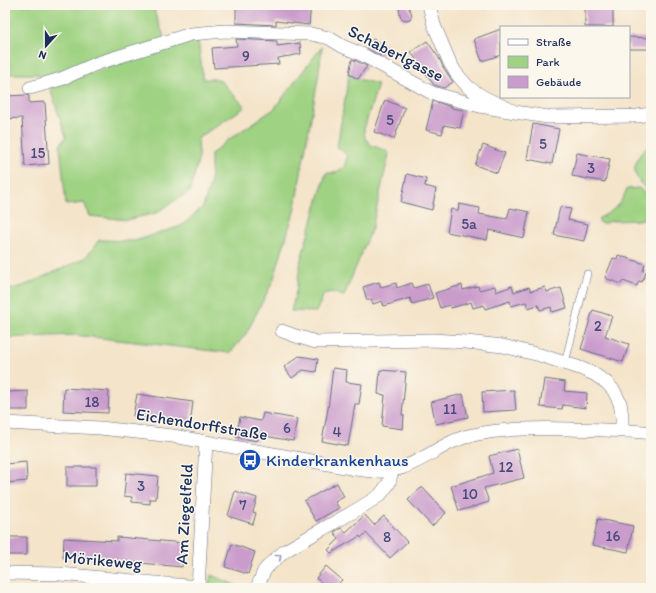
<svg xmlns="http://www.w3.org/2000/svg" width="656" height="593" font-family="Itim,sans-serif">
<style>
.green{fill:#9fd282;stroke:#5d8070}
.building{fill:#ca9ccc}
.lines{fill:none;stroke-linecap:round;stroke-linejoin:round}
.lane-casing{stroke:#676e83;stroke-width:8}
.street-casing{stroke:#676e83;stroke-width:14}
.lane{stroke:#fff;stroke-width:7}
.street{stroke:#fff;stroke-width:13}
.oneway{stroke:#8d97ae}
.labels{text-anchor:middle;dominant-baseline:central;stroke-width:3;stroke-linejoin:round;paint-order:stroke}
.number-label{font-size:15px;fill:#474a7a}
.street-label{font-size:17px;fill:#1b2f5e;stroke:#fbf7ec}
.transit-label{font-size:17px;fill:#164399;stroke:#fbf7ec;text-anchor:start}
</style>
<rect width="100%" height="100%" fill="#fbf7ec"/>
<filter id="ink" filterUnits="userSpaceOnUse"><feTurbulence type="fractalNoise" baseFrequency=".025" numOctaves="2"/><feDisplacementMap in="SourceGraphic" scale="8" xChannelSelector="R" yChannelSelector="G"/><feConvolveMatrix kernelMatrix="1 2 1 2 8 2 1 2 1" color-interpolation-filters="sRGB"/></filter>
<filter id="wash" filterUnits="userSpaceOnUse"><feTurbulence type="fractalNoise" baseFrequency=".012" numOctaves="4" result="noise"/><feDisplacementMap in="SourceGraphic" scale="16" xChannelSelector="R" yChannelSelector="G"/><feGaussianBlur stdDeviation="0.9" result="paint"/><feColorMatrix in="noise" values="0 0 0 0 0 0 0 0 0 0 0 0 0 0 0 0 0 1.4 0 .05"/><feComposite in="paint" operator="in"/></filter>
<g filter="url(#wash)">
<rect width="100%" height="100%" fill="#f4e4c9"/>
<path class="green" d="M 5,5 L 164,5 L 154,11 L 165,39 L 46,80 L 37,74 L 5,74 Z
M 198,39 L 203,79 L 219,79 L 245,107 L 198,138 L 199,157 L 190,191 L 156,213 L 127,220 L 90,216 L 84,203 L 66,205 L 60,145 L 66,137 L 50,88 L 113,65 Z
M 322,47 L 318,79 L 294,212 L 273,281 L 246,334 L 230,353 L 75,335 L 5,338 L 5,291 L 23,286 L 85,258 L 99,240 L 135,241 L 181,226 L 203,207 L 211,182 L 211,154 L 231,138 L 274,109 L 313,58 Z
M 349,74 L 358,79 L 378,84 L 364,129 L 365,138 L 371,145 L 387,151 L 389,154 L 372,228 L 344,296 L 331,292 L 324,294 L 316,312 L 291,311 L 296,292 L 301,259 L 326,173 L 335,173 C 343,168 346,166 347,156 L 342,150 L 337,147 Z
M 651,142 L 651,189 L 646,189 C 627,172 635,158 651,142 Z
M 639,188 L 651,199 L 651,217 L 638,220 L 612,221 L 601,224 L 598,219 C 614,210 620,206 627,189 Z
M 211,575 L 242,588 L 208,588 Z"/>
<g id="blocks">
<path class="building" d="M 236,5 L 311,5 L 309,25 L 276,21 L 276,25 L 236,23 Z
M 399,5 L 407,5 L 411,12 L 412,15 L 410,19 L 406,20 L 402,19 L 400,16 Z
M 585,5 L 613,5 L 613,27 L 585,27 Z
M 501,29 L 501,55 L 482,61 L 474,39 Z
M 629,37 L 651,38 L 651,49 L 629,49 Z
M 236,39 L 277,41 L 277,46 L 300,43 L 301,54 L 278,58 L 279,64 L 214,68 L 212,48 L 237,46 Z
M 373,39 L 386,46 L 380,56 L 367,48 Z
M 427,41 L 439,58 L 443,67 L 453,82 L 444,88 L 434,85 L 411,52 Z
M 352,59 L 367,66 L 358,79 L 349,74 Z
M 26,95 L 29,96 L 29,103 L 45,102 L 49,164 L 25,166 L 22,118 L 5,119 L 5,96 Z
M 385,100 L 405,108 L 394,139 L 374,132 Z
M 433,101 L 452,107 L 452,108 L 464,110 L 460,128 L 444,125 L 442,134 L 426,130 Z
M 533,124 L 559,129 L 552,164 L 527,159 Z
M 483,145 L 505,153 L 497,173 L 475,165 Z
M 577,153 L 610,159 L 605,182 L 572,176 Z
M 407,174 L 426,179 L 425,186 L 436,189 L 432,210 L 401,202 Z
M 459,204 L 480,208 L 479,214 L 507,219 L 510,208 L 529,212 L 524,238 L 489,230 L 487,240 L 447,232 L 451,209 L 458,211 Z
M 560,207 L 571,209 L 568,220 L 588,224 L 584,241 L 554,235 Z
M 618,255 L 645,264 L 643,271 L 646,272 L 642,282 L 639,281 L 637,286 L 623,281 L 621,284 L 605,278 L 613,258 L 617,259 Z
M 379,282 L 381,287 L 396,283 L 397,288 L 412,283 L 414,288 L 428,284 L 433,298 L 412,304 L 410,298 L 384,306 L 382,301 L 373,304 L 371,299 L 367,300 L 363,287 Z
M 462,285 L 463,290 L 478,286 L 479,290 L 495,286 L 496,292 L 512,286 L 514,292 L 529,287 L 531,291 L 545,287 L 547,292 L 561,288 L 567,308 L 552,312 L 551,307 L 540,310 L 538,305 L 528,308 L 526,302 L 511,306 L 510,301 L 485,309 L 484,305 L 473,308 L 471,302 L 451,308 L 450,305 L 440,308 L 435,293 Z
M 593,310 L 612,316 L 605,336 L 629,344 L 623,362 L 581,349 Z
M 299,356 L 318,359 L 316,372 L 303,370 L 292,378 L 284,367 Z
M 333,368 L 347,370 L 346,382 L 362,384 L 359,404 L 355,404 L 348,446 L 322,441 L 328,409 Z
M 380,370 L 406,372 L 402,415 L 404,415 L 403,429 L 382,426 L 385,395 L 378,394 Z
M 544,379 L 565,382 L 564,391 L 587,393 L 586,408 L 563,405 L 562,409 L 540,407 Z
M 64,388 L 109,391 L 108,413 L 63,411 Z
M 514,390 L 516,410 L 483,412 L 482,392 Z
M 28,391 L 28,410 L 5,410 L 5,392 Z
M 137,394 L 193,402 L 190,425 L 133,416 Z
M 463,394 L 468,417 L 436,424 L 431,402 Z
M 263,413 L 297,419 L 293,441 L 259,435 L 257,441 L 236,437 L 240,417 L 261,421 Z
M 517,449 L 524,478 L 484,488 L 489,502 L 459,511 L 451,486 L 493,473 L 489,456 Z
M 26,462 L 27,481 L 5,483 L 5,464 Z
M 67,467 L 96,467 L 96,486 L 67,486 Z
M 126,473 L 158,476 L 156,499 L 150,499 L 150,504 L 132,502 L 132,497 L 124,496 Z
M 337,483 L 344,497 L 335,502 L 339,508 L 316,521 L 304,501 Z
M 422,487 L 446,513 L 432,526 L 408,500 Z
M 235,491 L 257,498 L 253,512 L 256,513 L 253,524 L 228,516 Z
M 365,515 L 374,525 L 384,516 L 407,542 L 390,558 L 366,533 L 361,538 L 360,536 L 331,553 L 328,550 L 339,539 L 334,532 L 341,528 L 346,532 Z
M 598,519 L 633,526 L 628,552 L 592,545 Z
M 5,537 L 27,537 L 27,555 L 5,555 Z
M 117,537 L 184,543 L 182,567 L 99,559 L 63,558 L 64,538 L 117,541 Z
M 232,544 L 255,552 L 248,574 L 225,567 Z
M 326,566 L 342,580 L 334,588 L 327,588 L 316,578 Z"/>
</g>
</g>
<g filter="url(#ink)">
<use href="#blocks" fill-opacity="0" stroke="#676e83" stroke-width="1"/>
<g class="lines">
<g class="lane-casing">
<path id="lane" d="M 565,363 L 587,274"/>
</g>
<g class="street-casing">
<path id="street" d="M 429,5 L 434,25 L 450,63 L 456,73 L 468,87 L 483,97 L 515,112 L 548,117 L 637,116 L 651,114
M 30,88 L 61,79 L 98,63 L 191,34 L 225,31 L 283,33 L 311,34 L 329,38 L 342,46 L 361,54 L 432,93 L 480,106 L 515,112
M 282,331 L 296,336 L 316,342 L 433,340 L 466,342 L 503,346 L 540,355 L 580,368 L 594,374 L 607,383 L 614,391 L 620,403 L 622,416 L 622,430
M 5,423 L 100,428 L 173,436 L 356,469 C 371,471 387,473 401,468 C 426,460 446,440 473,435 C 504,428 538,428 569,429 C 597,430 624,430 651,433
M 5,573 L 60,574 L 198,587
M 198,588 L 206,442
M 257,588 L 259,583 L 264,571 L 270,564 L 285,551 L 314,534 L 360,508 L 380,495 L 389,483 L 392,470"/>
</g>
<use href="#lane" class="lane"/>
<use href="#street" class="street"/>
</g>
<defs><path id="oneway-chevron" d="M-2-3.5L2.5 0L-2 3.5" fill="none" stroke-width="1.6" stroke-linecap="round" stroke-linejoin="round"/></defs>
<use class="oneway" href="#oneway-chevron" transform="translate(279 557) rotate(-39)"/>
</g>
<defs>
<g id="bus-disc" transform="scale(1.15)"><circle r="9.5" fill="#1a4fb4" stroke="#fbf7ec"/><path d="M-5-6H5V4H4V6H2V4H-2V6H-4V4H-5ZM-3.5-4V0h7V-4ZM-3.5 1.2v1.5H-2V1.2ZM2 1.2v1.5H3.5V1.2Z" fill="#fff"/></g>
</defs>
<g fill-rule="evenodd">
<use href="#bus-disc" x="250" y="460"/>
</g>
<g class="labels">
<g class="number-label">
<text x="246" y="56">9</text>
<text x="390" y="120">5</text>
<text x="543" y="144">5</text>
<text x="38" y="153">15</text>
<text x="591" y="168">3</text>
<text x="469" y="224">5a</text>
<text x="598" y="326">2</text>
<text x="92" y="402">18</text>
<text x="450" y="409">11</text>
<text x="287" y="428">6</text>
<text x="337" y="432">4</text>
<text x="506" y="467">12</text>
<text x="141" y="486">3</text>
<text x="470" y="494">10</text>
<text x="243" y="505">7</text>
<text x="613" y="536">16</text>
<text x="387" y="537">8</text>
</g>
<g class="street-label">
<text transform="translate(396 53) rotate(27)">Schaberlgasse</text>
<text transform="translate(202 424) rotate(9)">Eichendorffstraße</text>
<text transform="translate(184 514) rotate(-87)">Am Ziegelfeld</text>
<text transform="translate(103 560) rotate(5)">Mörikeweg</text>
</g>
<g class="transit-label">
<text x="266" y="460">Kinderkrankenhaus</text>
</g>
</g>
<rect width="656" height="593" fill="none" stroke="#fbf7ec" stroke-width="20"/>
<rect x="500" y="26" width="130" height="72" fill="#fbf7ec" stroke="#a1a7b3"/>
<rect x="508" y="39" width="20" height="6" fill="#ffffff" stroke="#a1a7b3"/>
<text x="536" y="46" font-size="12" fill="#1b2f5e">Straße</text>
<rect x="508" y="56" width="20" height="12" fill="#9fd282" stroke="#a1a7b3"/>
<text x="536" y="66" font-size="12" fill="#1b2f5e">Park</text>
<rect x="508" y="76" width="20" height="12" fill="#ca9ccc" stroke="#a1a7b3"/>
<text x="536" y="86" font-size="12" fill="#1b2f5e">Gebäude</text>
<g transform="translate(46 46) rotate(201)" stroke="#fbf7ec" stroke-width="3" paint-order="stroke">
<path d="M0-3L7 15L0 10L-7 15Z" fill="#1b2f5e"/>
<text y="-6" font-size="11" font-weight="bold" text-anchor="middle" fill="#1b2f5e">N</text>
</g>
</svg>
